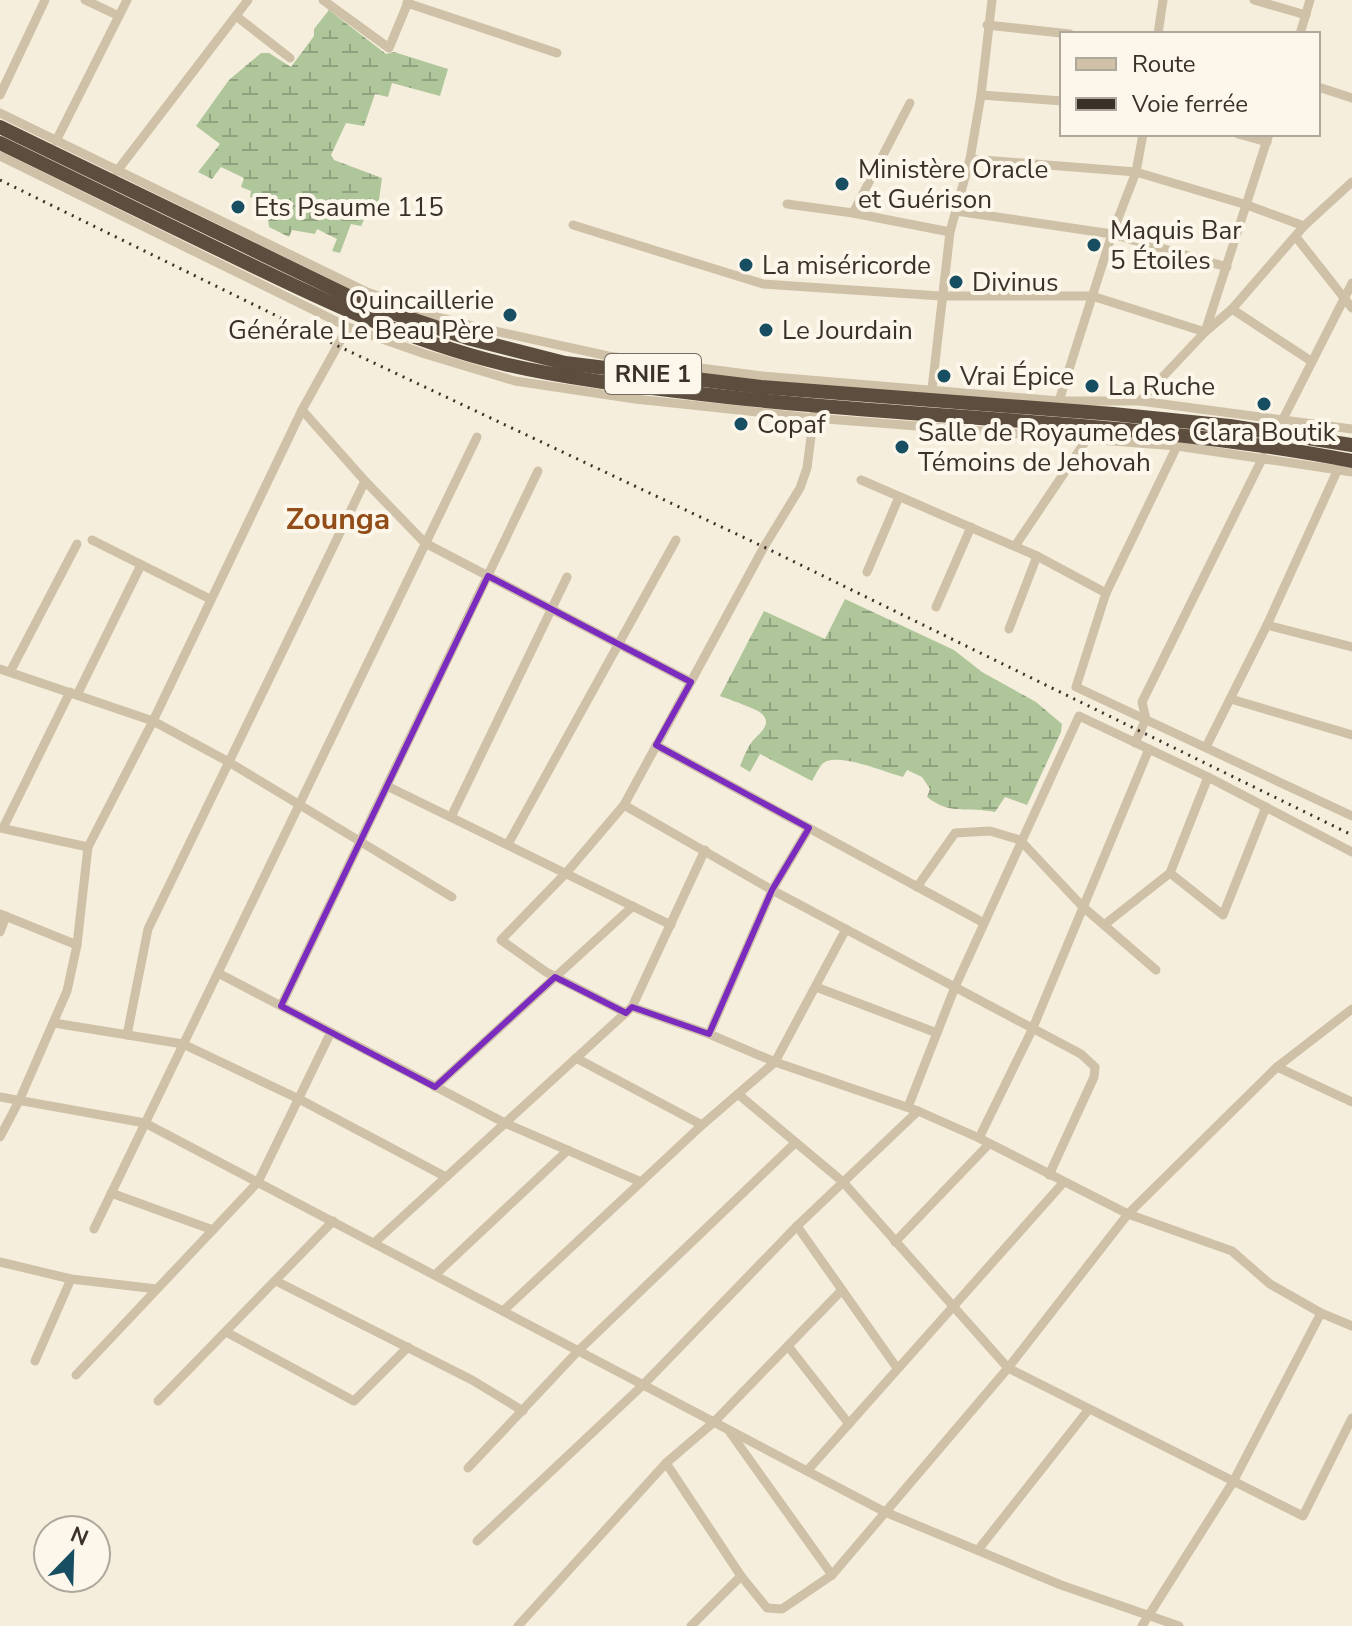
<svg xmlns="http://www.w3.org/2000/svg" width="1352" height="1626" viewBox="0 0 1352 1626" font-family="'Nunito Sans',sans-serif">
<style>
.wetland{fill:url(#wetland-marsh)}
.lines{fill:none;stroke-linecap:round;stroke-linejoin:round}
.minor{stroke:#cfc1a7;stroke-width:9}
.highway{stroke:#5c4d3e;stroke-width:14}
.rail{stroke:#3a3128;stroke-width:3;stroke-dasharray:2 6;stroke-linecap:butt}
.marked{fill:none;stroke:#7b2cbf;stroke-width:6;stroke-linejoin:round}
.poi-dot{fill:#184e61;stroke:#fcf7ea;stroke-width:3}
.labels{text-anchor:middle;dominant-baseline:central;stroke-width:8;stroke-linejoin:round;paint-order:stroke}
.shield{fill:#fcf7ea;stroke:#746c62;stroke-width:2}
.shield-label{font-size:24px;font-weight:bold;fill:#3a3128}
.poi-label{font-size:26px;fill:#3a3128;stroke:#fcf7ea;text-anchor:start}
.quarter-label{font-size:30px;font-weight:bold;fill:#924d18;stroke:#fcf7ea}
</style>
<defs>
<pattern id="wetland-marsh" width="20" height="14" patternUnits="userSpaceOnUse" patternTransform="scale(2)"><rect width="20" height="14" fill="#afc69a"/><path d="M1 5h8M5 5V1M11 12h8M15 12V8" fill="none" stroke="#8fa17e"/></pattern>
</defs>
<rect width="100%" height="100%" fill="#f5eedc"/>
<g class="wetland">
<path d="M329,10L386,54L394,52L448,69L440,96L392,83L388,97L375,94L364,126L346,123L331,155L334,160L382,178L377,214H367L361,226L351,224L340,253L332,251L337,239L317,229L315,234L292,230L289,237L269,227L268,219L273,208L250,197L251,191L241,187L244,178L221,167L212,179L198,172L220,144L196,126L229,80L261,53H269L291,67L314,36V29Z"/>
<path d="M845,599L954,650L982,672L1036,702L1062,724L1061,732L1027,805L1005,797L995,812C967,806 951,816 927,797L930,789L922,777L907,770L903,777C885,772 845,755 827,761C820,763 816,775 812,781L760,754L750,772L740,766C743,759 746,750 751,743C756,735 775,725 761,713C757,709 728,699 720,696L764,611L825,639Z"/>
</g>
<g class="lines">
<g class="minor">
<path d="M85,0L119,16"/>
<path d="M323,0L389,48L409,0"/>
<path d="M1254,0L1306,15"/>
<path d="M407,3L557,53"/>
<path d="M236,16L290,58"/>
<path d="M987,25L1070,34"/>
<path d="M1158,34L1163,0"/>
<path d="M1300,34L1310,0"/>
<path d="M1318,87L1352,98"/>
<path d="M0,95L45,0"/>
<path d="M981,95L1062,101"/>
<path d="M0,113L367,292L434,316L477,327L608,356L762,376L1059,401H1140L1352,429"/>
<path d="M1238,134L1267,142"/>
<path d="M56,141L127,0"/>
<path d="M0,156L348,327L425,354L515,381L635,399L813,418L1177,446L1352,472"/>
<path d="M970,159L1136,172L1247,205L1304,226"/>
<path d="M117,171L248,0"/>
<path d="M787,204L853,213L950,232"/>
<path d="M956,211L1112,234L1227,267"/>
<path d="M853,213L910,103"/>
<path d="M573,225L763,284L941,296H1092L1205,332L1269,134"/>
<path d="M1296,237L1352,308"/>
<path d="M1232,309L1311,361"/>
<path d="M932,389L950,232L970,159L981,95L992,0"/>
<path d="M1059,401L1112,234L1136,172L1143,134"/>
<path d="M1140,401L1205,332L1232,309L1304,226L1352,182"/>
<path d="M302,410L365,481L425,543L691,682"/>
<path d="M1283,419L1352,283"/>
<path d="M1177,446L1106,593L1076,687L1352,816"/>
<path d="M861,480L1037,556L1106,593"/>
<path d="M92,540L210,599"/>
<path d="M1015,546L1087,439"/>
<path d="M867,572L899,497"/>
<path d="M936,607L971,527"/>
<path d="M1267,625L1352,647"/>
<path d="M1009,629L1037,556"/>
<path d="M0,669L153,721L227,761L452,897"/>
<path d="M10,672L77,544"/>
<path d="M77,695L141,565"/>
<path d="M1231,699L1352,735"/>
<path d="M1135,743L1146,719L1142,702L1263,457"/>
<path d="M656,745L984,923"/>
<path d="M1206,747L1267,625L1338,469"/>
<path d="M387,786L671,925"/>
<path d="M624,805L772,890L1081,1054L1095,1067L1094,1077L1049,1175"/>
<path d="M451,817L567,577"/>
<path d="M0,828L88,847"/>
<path d="M3,828L70,692"/>
<path d="M508,844L676,540"/>
<path d="M1170,873L1223,915L1266,807"/>
<path d="M917,887L955,833L990,831L1020,840L1082,906L1156,970"/>
<path d="M0,914L77,945"/>
<path d="M1104,925L1170,873L1208,777"/>
<path d="M0,932L6,916"/>
<path d="M218,973L505,1123L641,1182"/>
<path d="M816,987L937,1033"/>
<path d="M281,1006L538,471"/>
<path d="M632,1007L709,1034L775,1062L918,1111L979,1138L1128,1214L1232,1251L1270,1284L1321,1313L1352,1326"/>
<path d="M626,1013L546,972L501,940L567,872L624,805L764,547L800,488L807,468L814,413"/>
<path d="M54,1023L183,1044L299,1099L446,1177"/>
<path d="M709,1034L772,890L809,828"/>
<path d="M127,1035L148,929L365,481"/>
<path d="M576,1058L702,1125"/>
<path d="M1277,1067L1352,1102"/>
<path d="M435,1087L633,906"/>
<path d="M738,1094L843,1182L1008,1368L1303,1516L1352,1418"/>
<path d="M0,1097L145,1123L885,1512L1061,1585L1179,1626"/>
<path d="M908,1107L955,987L1079,716L1208,777L1352,852"/>
<path d="M0,1137L19,1101L67,991L77,945L88,847L153,721L302,410L348,327"/>
<path d="M979,1138L1032,1030L1149,749"/>
<path d="M111,1193L213,1230"/>
<path d="M797,1226L897,1368"/>
<path d="M94,1229L477,437"/>
<path d="M895,1242L988,1145"/>
<path d="M374,1243L632,1007L705,850"/>
<path d="M0,1262L71,1279L157,1289"/>
<path d="M435,1275L568,1150"/>
<path d="M276,1281L472,1380L523,1411"/>
<path d="M503,1311L702,1125L775,1062L846,929"/>
<path d="M226,1332L354,1401L408,1347"/>
<path d="M788,1346L849,1424"/>
<path d="M35,1361L71,1279"/>
<path d="M76,1375L258,1182L331,1032"/>
<path d="M158,1401L333,1221"/>
<path d="M729,1431L832,1575"/>
<path d="M666,1463L741,1576L767,1608L782,1609L832,1575L1008,1368L1128,1214L1277,1067L1352,1009"/>
<path d="M468,1468L578,1351L795,1143"/>
<path d="M807,1471L1063,1183"/>
<path d="M477,1541L643,1385L797,1226L918,1111"/>
<path d="M978,1550L1089,1409"/>
<path d="M518,1626L666,1463L714,1422L842,1290"/>
<path d="M691,1626L741,1576"/>
<path d="M1142,1626L1233,1482L1321,1313"/>
</g>
<g class="highway">
<path d="M0,127L363,303L471,339L565,363L761,387L1113,414L1230,426L1352,445"/>
<path d="M0,143C74,179 148,215 222,251C314,296 404,340 504,364C563,378 624,385 685,392C907,420 1132,418 1352,461"/>
</g>
<path class="rail" d="M0,180L338,346L764,547L1352,835"/>
</g>
<path class="marked" d="M488,576L691,682L656,745L809,828L772,890L709,1034L632,1007L626,1013L555,977L435,1087L281,1006Z"/>
<g class="poi-dot">
<circle cx="842" cy="184" r="8"/>
<circle cx="238" cy="207" r="8"/>
<circle cx="1094" cy="245" r="8"/>
<circle cx="746" cy="265" r="8"/>
<circle cx="956" cy="282" r="8"/>
<circle cx="510" cy="315" r="8"/>
<circle cx="766" cy="330" r="8"/>
<circle cx="944" cy="376" r="8"/>
<circle cx="1092" cy="386" r="8"/>
<circle cx="1264" cy="404" r="8"/>
<circle cx="741" cy="424" r="8"/>
<circle cx="902" cy="447" r="8"/>
</g>
<g class="labels">
<rect class="shield" x="605" y="354" width="96" height="40" rx="6"/>
<g class="shield-label">
<text x="653" y="374">RNIE 1</text>
</g>
<g class="poi-label">
<text x="858" y="169">Ministère Oracle<tspan x="858" dy="30">et Guérison</tspan></text>
<text x="254" y="207">Ets Psaume 115</text>
<text x="1110" y="230">Maquis Bar<tspan x="1110" dy="30">5 Étoiles</tspan></text>
<text x="762" y="265">La miséricorde</text>
<text x="972" y="282">Divinus</text>
<text x="494" y="300" text-anchor="end">Quincaillerie<tspan x="494" dy="30">Générale Le Beau Père</tspan></text>
<text x="782" y="330">Le Jourdain</text>
<text x="960" y="376">Vrai Épice</text>
<text x="1108" y="386">La Ruche</text>
<text x="757" y="424">Copaf</text>
<text x="918" y="432">Salle de Royaume des<tspan x="918" dy="30">Témoins de Jehovah</tspan></text>
<text x="1264" y="432" text-anchor="middle">Clara Boutik</text>
</g>
<g class="quarter-label">
<text x="338" y="519">Zounga</text>
</g>
</g>
<rect x="1060" y="32" width="260" height="104" fill="#fcf7ea" stroke="#aea89c" stroke-width="2"/>
<rect x="1076" y="58" width="40" height="12" fill="#cfc1a7" stroke="#aea89c" stroke-width="2"/>
<text x="1132" y="72" font-size="24" fill="#3a3128">Route</text>
<rect x="1076" y="98" width="40" height="12" fill="#3a3128" stroke="#aea89c" stroke-width="2"/>
<text x="1132" y="112" font-size="24" fill="#3a3128">Voie ferrée</text>
<g transform="translate(72 1554) rotate(23)"><circle r="38" fill="#fcf7ea" stroke="#aea89c" stroke-width="2"/>
<path d="M0-6L14 30L0 20L-14 30Z" fill="#184e61"/>
<text y="-12" font-size="22" font-weight="bold" text-anchor="middle" fill="#3a3128">N</text>
</g>
</svg>
